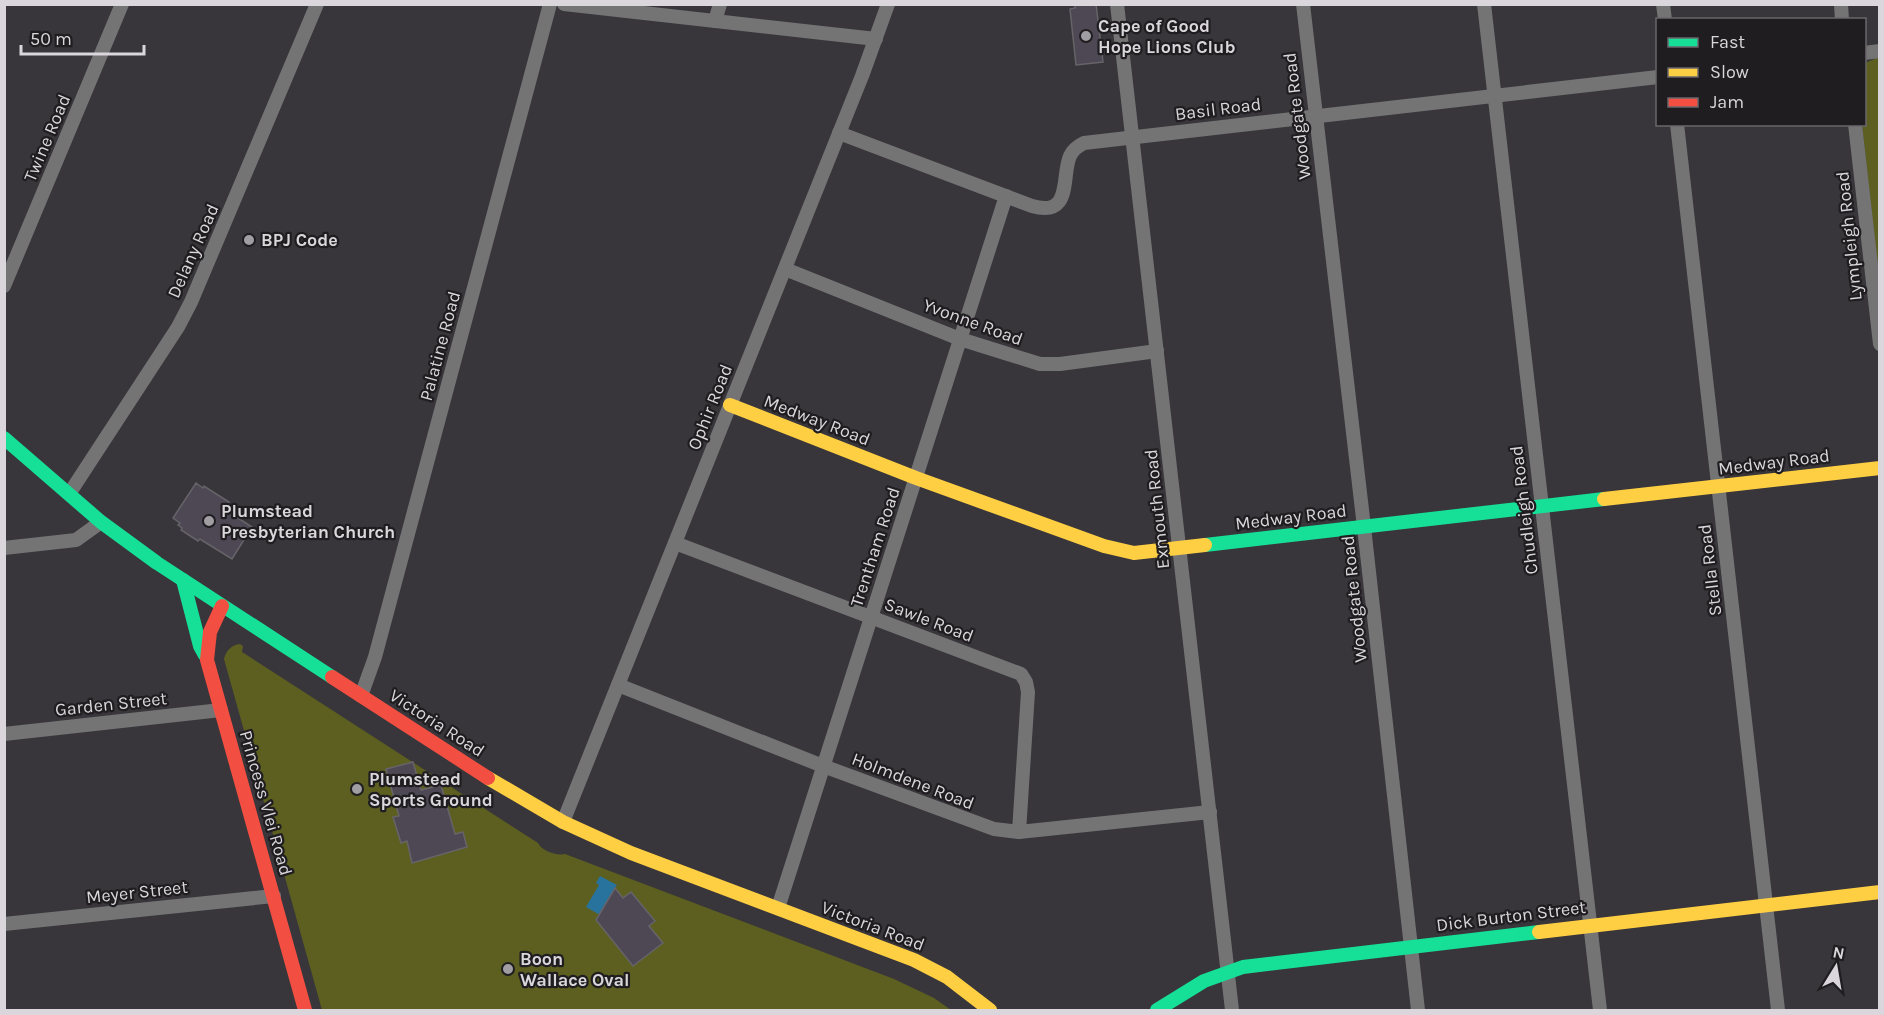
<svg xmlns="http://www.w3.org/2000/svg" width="1884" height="1015" viewBox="0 0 1884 1015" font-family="Karla,sans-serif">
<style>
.green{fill:#5c5f20}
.water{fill:#28739d}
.building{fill:#4e4855;stroke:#666468;stroke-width:1.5}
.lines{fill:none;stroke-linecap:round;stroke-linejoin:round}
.street{stroke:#757475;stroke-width:14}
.fast{stroke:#16e098;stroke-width:14}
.slow{stroke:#ffcf43;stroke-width:14}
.jam{stroke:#f24e42;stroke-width:14}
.poi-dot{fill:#a19ea3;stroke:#1f1d20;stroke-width:2}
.labels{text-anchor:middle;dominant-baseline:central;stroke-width:4.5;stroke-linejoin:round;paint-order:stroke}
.poi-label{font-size:18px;font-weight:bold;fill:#dad6db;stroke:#1f1d20;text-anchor:start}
.street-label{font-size:18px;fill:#dad6db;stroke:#1f1d20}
</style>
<rect width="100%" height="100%" fill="#38363a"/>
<g class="green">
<path d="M1879,57V277L1862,125L1864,124L1865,63Z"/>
<path d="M240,644L243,646L242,652L538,843C542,851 556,856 565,854L894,979L934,998L951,1010H322L224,659C226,651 231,645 240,644Z"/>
</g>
<path class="water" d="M600,876L617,885L600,915L586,907L599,885L596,883Z"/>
<g class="building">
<path d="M1075,4H1096L1103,62L1076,65L1070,9L1075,8Z"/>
<path d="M196,483L203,488L204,486L229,502L224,509L252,527L232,559L203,541L200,539L198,541L181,530L182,528L178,525L180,523L173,518Z"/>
<path d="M413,762L421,790L441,785L455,834L463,832L467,847L412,863L407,841L401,843L393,817L399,816L386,769Z"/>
<path d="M615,888L623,898L631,892L655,921L649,926L663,943L633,966L596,920Z"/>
</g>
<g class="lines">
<g class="street">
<path d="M564,4L876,39"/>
<path d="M1117,4L1232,1010"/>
<path d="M1303,4L1364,527L1418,1010"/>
<path d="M1484,4L1600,1010"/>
<path d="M1663,4L1665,20"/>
<path d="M1841,4L1842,20"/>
<path d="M715,21L720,4"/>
<path d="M1864,53L1880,51"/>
<path d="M1677,124L1778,1010"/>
<path d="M1855,124L1880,344"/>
<path d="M839,133L1032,206C1073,218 1061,176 1070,156C1073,149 1078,146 1084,143L1658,77"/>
<path d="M785,269L960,339L1040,364H1060L1157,351"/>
<path d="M4,286L122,4"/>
<path d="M69,494L178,327L191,302L317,4"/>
<path d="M675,543L1021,674L1026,682L1028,692L1019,832"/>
<path d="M4,548L76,540L101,522"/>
<path d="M618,685L823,766L994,829L1019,832L1210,812"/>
<path d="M361,696L375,657L550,4"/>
<path d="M4,734L221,710"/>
<path d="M563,822L862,76L888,4"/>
<path d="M778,908L1006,196"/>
<path d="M4,924L274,896"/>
</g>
<g class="fast">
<path d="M4,438L101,522L157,563L332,677"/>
<path d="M1205,545L1604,499"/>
<path d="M183,580L200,646L205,655"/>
<path d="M1157,1010L1204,981L1243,967L1539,932"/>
</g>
<g class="slow">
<path d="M730,405L916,478L1104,546L1134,553L1205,545"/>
<path d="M1604,499L1880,468"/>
<path d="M488,778L563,822L631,853L914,960L947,977L990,1010"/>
<path d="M1539,932L1880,892"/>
</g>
<g class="jam">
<path d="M222,606L210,632L207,660L305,1010"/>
<path d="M332,677L488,778"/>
</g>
</g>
<g class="poi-dot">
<circle cx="1086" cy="36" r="6"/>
<circle cx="249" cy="240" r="6"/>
<circle cx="209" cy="521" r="6"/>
<circle cx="357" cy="789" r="6"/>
<circle cx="508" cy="969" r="6"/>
</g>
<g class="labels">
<g class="poi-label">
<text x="1098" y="26">Cape of Good<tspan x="1098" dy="21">Hope Lions Club</tspan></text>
<text x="261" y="240">BPJ Code</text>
<text x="221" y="511">Plumstead<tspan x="221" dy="21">Presbyterian Church</tspan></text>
<text x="369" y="779">Plumstead<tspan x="369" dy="21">Sports Ground</tspan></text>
<text x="520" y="959">Boon<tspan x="520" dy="21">Wallace Oval</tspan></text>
</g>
<g class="street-label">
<text transform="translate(1218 109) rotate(-7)">Basil Road</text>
<text transform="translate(1297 116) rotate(-97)">Woodgate Road</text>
<text transform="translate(47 138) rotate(-67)">Twine Road</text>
<text transform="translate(1849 236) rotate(-96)">Lympleigh Road</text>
<text transform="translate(193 251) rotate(-66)">Delany Road</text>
<text transform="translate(973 322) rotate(20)">Yvonne Road</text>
<text transform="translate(440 346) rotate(-75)">Palatine Road</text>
<text transform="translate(710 407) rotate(-68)">Ophir Road</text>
<text transform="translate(817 420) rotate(21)">Medway Road</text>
<text transform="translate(1774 462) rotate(-7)">Medway Road</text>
<text transform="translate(1157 509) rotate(-96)">Exmouth Road</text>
<text transform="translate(1524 510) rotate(-97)">Chudleigh Road</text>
<text transform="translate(1291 517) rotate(-7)">Medway Road</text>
<text transform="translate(875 547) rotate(-72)">Trentham Road</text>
<text transform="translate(1710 570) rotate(-97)">Stella Road</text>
<text transform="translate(1354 599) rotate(-96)">Woodgate Road</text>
<text transform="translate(929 620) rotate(21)">Sawle Road</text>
<text transform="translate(111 704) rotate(-6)">Garden Street</text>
<text transform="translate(437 723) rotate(33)">Victoria Road</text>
<text transform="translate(913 781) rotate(21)">Holmdene Road</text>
<text transform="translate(266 803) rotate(74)">Princess Vlei Road</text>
<text transform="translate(137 892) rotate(-6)">Meyer Street</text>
<text transform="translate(1511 916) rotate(-7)">Dick Burton Street</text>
<text transform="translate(873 926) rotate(21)">Victoria Road</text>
</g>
</g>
<rect width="1884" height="1015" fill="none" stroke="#dad6db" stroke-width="12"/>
<rect x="1656" y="18" width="210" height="108" fill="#1f1d20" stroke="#6a676b" stroke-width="1.5"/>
<rect x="1668" y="38" width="30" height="9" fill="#16e098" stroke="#6a676b" stroke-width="1.5"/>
<text x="1710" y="48" font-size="18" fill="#dad6db">Fast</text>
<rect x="1668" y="68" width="30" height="9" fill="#ffcf43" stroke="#6a676b" stroke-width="1.5"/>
<text x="1710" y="78" font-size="18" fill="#dad6db">Slow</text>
<rect x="1668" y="98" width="30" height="9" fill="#f24e42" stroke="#6a676b" stroke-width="1.5"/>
<text x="1710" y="108" font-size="18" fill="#dad6db">Jam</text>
<g transform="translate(1836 967) rotate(11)" stroke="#1f1d20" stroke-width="4.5" paint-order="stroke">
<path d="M0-4.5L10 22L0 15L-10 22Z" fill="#dad6db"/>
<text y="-9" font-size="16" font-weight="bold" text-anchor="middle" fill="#dad6db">N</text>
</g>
<path d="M21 45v9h123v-9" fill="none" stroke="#dad6db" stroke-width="3"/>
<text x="30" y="45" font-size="18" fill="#dad6db" stroke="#1f1d20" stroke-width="4.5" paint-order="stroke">50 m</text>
</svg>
